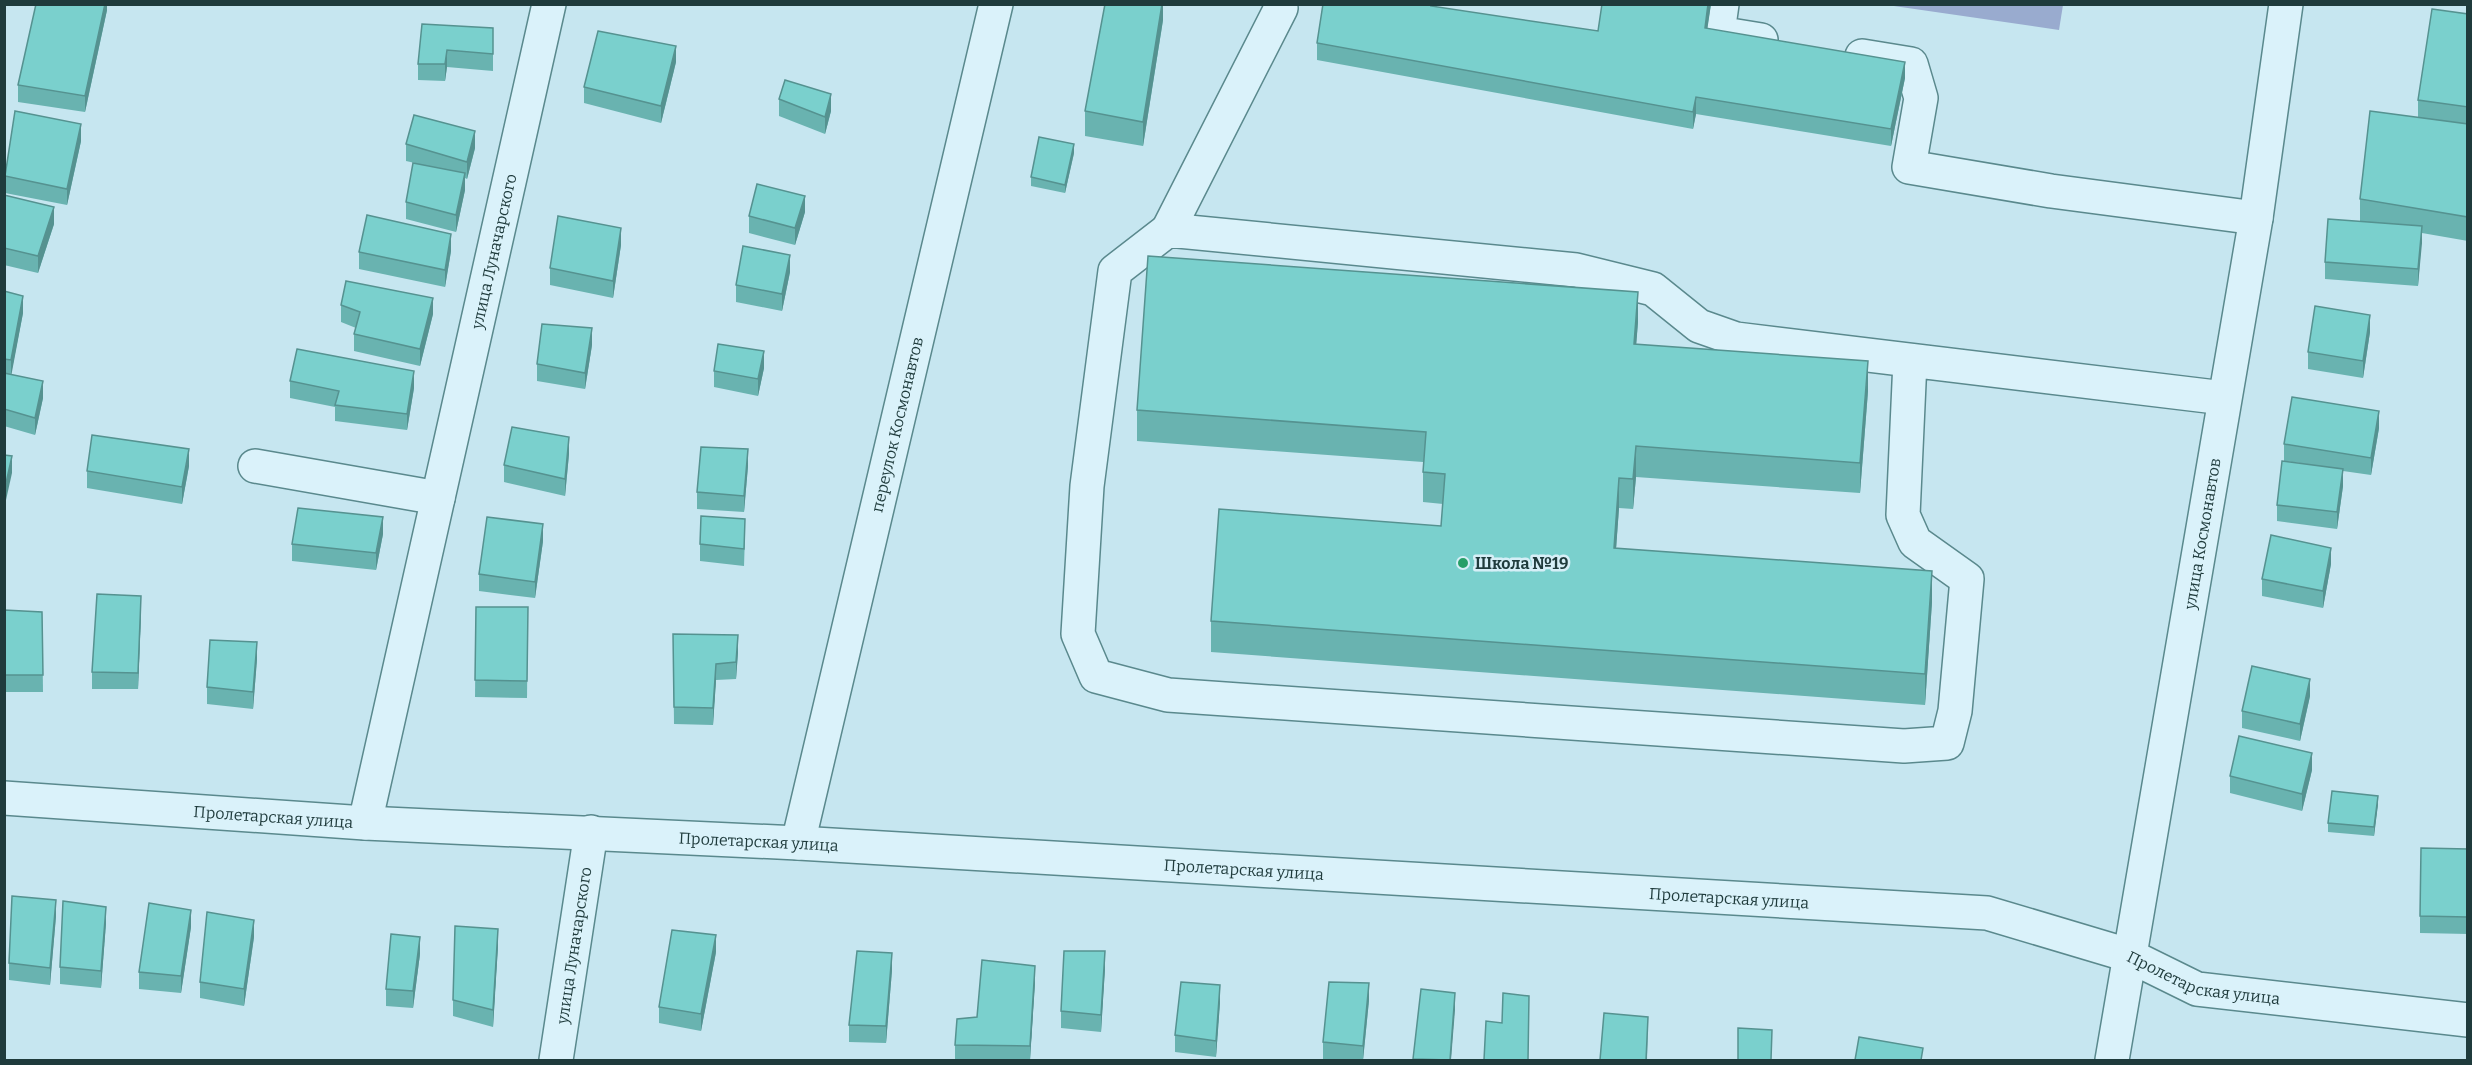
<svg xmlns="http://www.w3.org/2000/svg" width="2472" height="1065" viewBox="0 0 2472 1065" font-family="Bitter,serif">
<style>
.green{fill:#99abcf}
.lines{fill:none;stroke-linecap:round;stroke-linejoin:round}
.minor-casing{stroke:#5a898d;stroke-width:36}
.minor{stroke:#daf2fa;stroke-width:33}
.wall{fill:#69b3b0}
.shaded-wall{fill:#559290}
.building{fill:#7ad0cd;stroke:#559290;stroke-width:1.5}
.poi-dot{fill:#279f68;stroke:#d6eff7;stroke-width:2}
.labels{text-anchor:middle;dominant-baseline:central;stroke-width:5;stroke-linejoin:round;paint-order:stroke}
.street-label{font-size:16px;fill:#1f3b3c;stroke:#d6eff7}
.poi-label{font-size:16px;font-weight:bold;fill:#1f3b3c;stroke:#d6eff7;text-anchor:start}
</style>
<rect width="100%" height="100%" fill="#c6e6f0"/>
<path class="green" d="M1887,5H2063L2059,30Z"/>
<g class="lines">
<defs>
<g id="minor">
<path d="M1722,4L1718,33L1761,40"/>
<path d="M1862,56L1911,64L1921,98L1909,167L2051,191L2256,218"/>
<path d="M1168,230L1281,8"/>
<path d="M1910,361L1903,515L1915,542L1967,579L1955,711L1947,743L1904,746L1168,695L1096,676L1078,634L1087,486L1115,271L1168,230L1576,270L1653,289L1699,326L1736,339L2224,398"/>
<path d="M255,466L438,498"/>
<path id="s1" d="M4,798L365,823L798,843L1987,913L2128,955L2197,989L2468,1020"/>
<path id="s2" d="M365,823L549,4"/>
<path id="s3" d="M798,843L996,4"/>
<path id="s4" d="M556,1060L591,832"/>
<path id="s5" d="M2112,1060L2256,218L2286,4"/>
</g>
</defs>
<use href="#minor" class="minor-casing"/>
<use href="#minor" class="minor"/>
</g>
<g class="wall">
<path d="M107,4V10L85,112L18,102V85Z"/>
<path d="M1163,4V20L1143,146L1085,136V111Z"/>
<path d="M1323,4H1435L1434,7L1598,31L1602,4H1711L1707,29L1905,78L1891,146L1696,114L1693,129L1317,60V43Z"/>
<path d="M2468,14V241L2422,233L2418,286L2325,279V262L2360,222V199L2418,117V100Z"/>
<path d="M493,28V71L447,67L445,81L418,80V64Z"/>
<path d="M676,62L661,123L584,103V87Z"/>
<path d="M779,99L831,111L825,134L779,116Z"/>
<path d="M81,141L67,205L5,193V176Z"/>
<path d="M406,144L475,148L467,179L465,178V190L456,232L406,219V202L415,163L406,161Z"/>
<path d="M1074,153L1065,193L1031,186V177Z"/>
<path d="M4,195L54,224L38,273L4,265Z"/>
<path d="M805,212L795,245L749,233V216Z"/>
<path d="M621,245L613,298L550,285V268Z"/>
<path d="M451,251L445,287L359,269V252Z"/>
<path d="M790,272L782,311L736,302V285Z"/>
<path d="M4,291L23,313L11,374L43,398L35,435L4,426Z"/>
<path d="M341,305L433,314L420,366L354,351V334L356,328L341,322Z"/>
<path d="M1638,322L1636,344L1868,391L1860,493L1636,477L1633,509L1619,508L1616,548L1932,602L1925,705L1211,652V621L1441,526L1443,504L1423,502V462L1137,441V410Z"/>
<path d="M2370,332L2363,378L2308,369V352Z"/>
<path d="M592,345L585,389L537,381V364Z"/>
<path d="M764,368L758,396L714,387V371Z"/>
<path d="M290,381L414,388L407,430L335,421V407L290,398Z"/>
<path d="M2379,428L2371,475L2343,471V486L2337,529L2277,521V505L2300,463L2284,461V444Z"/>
<path d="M569,454L565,496L504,482V465Z"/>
<path d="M189,466L182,504L87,488V471Z"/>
<path d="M748,466L744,512L697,509V492Z"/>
<path d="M383,534L376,570L292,561V544Z"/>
<path d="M745,536L744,566L700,561V544Z"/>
<path d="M543,541L535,598L479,591V574Z"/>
<path d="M2331,564L2323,608L2262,596V579Z"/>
<path d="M476,607H528L527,698L475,697Z"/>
<path d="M4,610L42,612L43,692H4Z"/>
<path d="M141,613L138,689H92V672Z"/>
<path d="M673,634L738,652L736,679L716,680L713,725L674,724Z"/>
<path d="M257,659L253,709L207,704V687Z"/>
<path d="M2310,696L2300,741L2242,728V711Z"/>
<path d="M2312,770L2302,811L2230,793V776Z"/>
<path d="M2378,804L2374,836L2328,832V823Z"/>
<path d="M2468,849V934L2420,933V916Z"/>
<path d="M56,916L50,985L9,980V963Z"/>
<path d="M106,923L101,988L60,984V967Z"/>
<path d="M191,927L181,993L139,989V972Z"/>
<path d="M254,937L244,1006L200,998V982Z"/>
<path d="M498,946L493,1027L453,1016V1000Z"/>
<path d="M716,952L701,1031L659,1023V1007Z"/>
<path d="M420,954L413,1008L386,1006V989Z"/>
<path d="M1105,968L1101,1032L1061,1028V1011Z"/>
<path d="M892,970L886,1043L849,1042V1025Z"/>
<path d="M1035,982L1030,1060H955V1045Z"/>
<path d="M1369,1000L1363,1060L1323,1059V1042Z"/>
<path d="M1220,1002L1216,1057L1175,1052V1035Z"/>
</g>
<g class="shaded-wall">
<path d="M105,4H107V10L85,112V96Z"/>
<path d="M1162,4H1163V20L1143,146V122Z"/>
<path d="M1708,4H1711L1705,45V28Z"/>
<path d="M676,46V62L661,123V106Z"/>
<path d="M447,50V67L445,81V64Z"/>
<path d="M1905,62V78L1891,146V129Z"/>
<path d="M831,94V111L825,134V117Z"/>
<path d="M1696,97V114L1693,129V112Z"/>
<path d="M81,124V141L67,205V189Z"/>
<path d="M475,131V148L467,179V162Z"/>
<path d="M1074,144V153L1065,193V185Z"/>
<path d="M465,173V190L456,232V215Z"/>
<path d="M805,196V212L795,245V228Z"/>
<path d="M54,207V224L38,273V256Z"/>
<path d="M2422,226V243L2418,286V269Z"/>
<path d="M621,228V245L613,298V281Z"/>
<path d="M451,234V251L445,287V270Z"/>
<path d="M790,255V272L782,311V294Z"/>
<path d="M1638,292V322L1634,374V344Z"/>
<path d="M23,296V313L11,377V360Z"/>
<path d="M433,298V314L420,366V349Z"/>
<path d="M2370,315V332L2363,378V361Z"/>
<path d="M592,328V345L585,389V373Z"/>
<path d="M764,351V368L758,396V379Z"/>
<path d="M1868,361V391L1860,493V463Z"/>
<path d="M414,371V388L407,430V414Z"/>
<path d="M43,381V398L35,435V418Z"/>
<path d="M2379,411V428L2371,475V458Z"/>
<path d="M569,437V454L565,496V479Z"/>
<path d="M1636,446V477L1633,509V479Z"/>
<path d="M189,449V466L182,504V487Z"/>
<path d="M748,449V466L744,512V496Z"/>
<path d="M12,456V473L4,509V492Z"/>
<path d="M2343,469V486L2337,529V512Z"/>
<path d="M1619,478V508L1614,578V548Z"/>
<path d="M383,517V534L376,570V553Z"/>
<path d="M543,524V541L535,598V582Z"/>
<path d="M2331,548V564L2323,608V591Z"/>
<path d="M1932,571V602L1925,705V674Z"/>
<path d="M141,596V613L138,689V673Z"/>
<path d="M738,635V652L736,679V662Z"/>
<path d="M257,642V659L253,709V692Z"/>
<path d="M716,664V680L713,725V708Z"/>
<path d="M2310,679V696L2300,741V724Z"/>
<path d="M2312,753V770L2302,811V794Z"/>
<path d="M2378,796V804L2374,836V827Z"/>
<path d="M56,900V916L50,985V968Z"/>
<path d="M106,907V923L101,988V971Z"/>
<path d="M191,910V927L181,993V976Z"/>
<path d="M254,920V937L244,1006V989Z"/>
<path d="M498,929V946L493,1027V1010Z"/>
<path d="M716,935V952L701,1031V1014Z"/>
<path d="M420,937V954L413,1008V991Z"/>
<path d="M1105,951V968L1101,1032V1015Z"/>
<path d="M892,953V970L886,1043V1026Z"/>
<path d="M1035,966V982L1030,1060V1046Z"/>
<path d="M1369,983V1000L1363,1060V1046Z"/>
<path d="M1220,985V1002L1216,1057V1041Z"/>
<path d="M1455,993V1010L1451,1060H1450Z"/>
<path d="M1648,1017L1647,1060H1646Z"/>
</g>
<g class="building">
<path d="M36,4H105L85,96L18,85Z"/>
<path d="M1105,4H1162L1143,122L1085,111Z"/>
<path d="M1323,4H1432L1431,6L1598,31L1602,4H1708L1705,28L1905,62L1891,129L1696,97L1693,112L1317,43Z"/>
<path d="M2432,9L2468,14V107L2418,100Z"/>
<path d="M422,24L493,28V54L447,50L445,64H418Z"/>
<path d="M598,31L676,46L661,106L584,87Z"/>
<path d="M785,80L831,94L825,117L779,99Z"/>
<path d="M15,111L81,124L67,189L5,176Z"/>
<path d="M2370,111L2468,124V217L2360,199Z"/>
<path d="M414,115L475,131L467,162L406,144Z"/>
<path d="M1039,137L1074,144L1065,185L1031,177Z"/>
<path d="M413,163L465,173L456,215L406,202Z"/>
<path d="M757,184L805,196L795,228L749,216Z"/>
<path d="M4,195L54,207L38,256L4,248Z"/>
<path d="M367,215L451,234L445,270L359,252Z"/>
<path d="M558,216L621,228L613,281L550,268Z"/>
<path d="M2328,219L2422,226L2418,269L2325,262Z"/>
<path d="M743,246L790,255L782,294L736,285Z"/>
<path d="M1148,256L1638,292L1634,344L1868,361L1860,463L1636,446L1633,479L1619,478L1614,548L1932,571L1925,674L1211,621L1219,509L1441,526L1445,474L1423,472L1426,432L1137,410Z"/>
<path d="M346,281L433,298L420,349L354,334L360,312L341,305Z"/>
<path d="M4,291L23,296L11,360L4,359Z"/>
<path d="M2315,306L2370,315L2363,361L2308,352Z"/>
<path d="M542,324L592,328L585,373L537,364Z"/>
<path d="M718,344L764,351L758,379L714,371Z"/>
<path d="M297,349L414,371L407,414L335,405L339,391L290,381Z"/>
<path d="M4,373L43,381L35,418L4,409Z"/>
<path d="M2292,397L2379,411L2371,458L2284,444Z"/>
<path d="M512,427L569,437L565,479L504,465Z"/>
<path d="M92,435L189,449L182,487L87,471Z"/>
<path d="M701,447L748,449L744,496L697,492Z"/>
<path d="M4,455L12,456L4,492Z"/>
<path d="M2282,461L2343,469L2337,512L2277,505Z"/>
<path d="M298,508L383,517L376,553L292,544Z"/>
<path d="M701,516L745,519L744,549L700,544Z"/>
<path d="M487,517L543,524L535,582L479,574Z"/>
<path d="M2271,535L2331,548L2323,591L2262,579Z"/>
<path d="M97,594L141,596L138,673L92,672Z"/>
<path d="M476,607H528L527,681L475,680Z"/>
<path d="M4,610L42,612L43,675H4Z"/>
<path d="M673,634L738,635L736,662L716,664L713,708L674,707Z"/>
<path d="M210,640L257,642L253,692L207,687Z"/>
<path d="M2252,666L2310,679L2300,724L2242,711Z"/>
<path d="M2239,736L2312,753L2302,794L2230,776Z"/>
<path d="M2332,791L2378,796L2374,827L2328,823Z"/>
<path d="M2421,848L2468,849V917L2420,916Z"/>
<path d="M12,896L56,900L50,968L9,963Z"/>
<path d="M63,901L106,907L101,971L60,967Z"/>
<path d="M149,903L191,910L181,976L139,972Z"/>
<path d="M207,912L254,920L244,989L200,982Z"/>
<path d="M455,926L498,929L493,1010L453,1000Z"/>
<path d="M672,930L716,935L701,1014L659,1007Z"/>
<path d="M391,934L420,937L413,991L386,989Z"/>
<path d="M857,951L892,953L886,1026L849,1025Z"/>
<path d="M1064,951H1105L1101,1015L1061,1011Z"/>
<path d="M982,960L1035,966L1030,1046L955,1045L957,1019L977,1017Z"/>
<path d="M1181,982L1220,985L1216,1041L1175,1035Z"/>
<path d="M1329,982L1369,983L1363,1046L1323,1042Z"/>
<path d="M1421,989L1455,993L1450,1060L1413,1059Z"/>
<path d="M1503,993L1529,996L1528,1060H1484L1486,1021L1502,1023Z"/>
<path d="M1604,1013L1648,1017L1646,1060H1600Z"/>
<path d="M1738,1028L1772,1030L1771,1060H1738Z"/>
<path d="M1859,1037L1923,1048L1921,1060H1855Z"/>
</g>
<circle class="poi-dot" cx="1463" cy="563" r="6"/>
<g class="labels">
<g class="street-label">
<text stroke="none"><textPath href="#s2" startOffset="586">улица Луначарского</textPath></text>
<text stroke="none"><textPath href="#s3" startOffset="430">переулок Космонавтов</textPath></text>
<text stroke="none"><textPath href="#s5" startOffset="534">улица Космонавтов</textPath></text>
<text stroke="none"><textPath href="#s1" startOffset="270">Пролетарская улица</textPath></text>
<text stroke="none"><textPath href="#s1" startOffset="756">Пролетарская улица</textPath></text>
<text stroke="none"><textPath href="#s1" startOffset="1242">Пролетарская улица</textPath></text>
<text stroke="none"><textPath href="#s1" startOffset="1728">Пролетарская улица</textPath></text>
<text stroke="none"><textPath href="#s4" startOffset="116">улица Луначарского</textPath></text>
<text stroke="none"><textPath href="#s1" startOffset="2214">Пролетарская улица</textPath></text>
</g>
<g class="poi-label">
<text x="1475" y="563">Школа №19</text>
</g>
</g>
<rect width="2472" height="1065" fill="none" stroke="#1f3b3c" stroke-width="12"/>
</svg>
